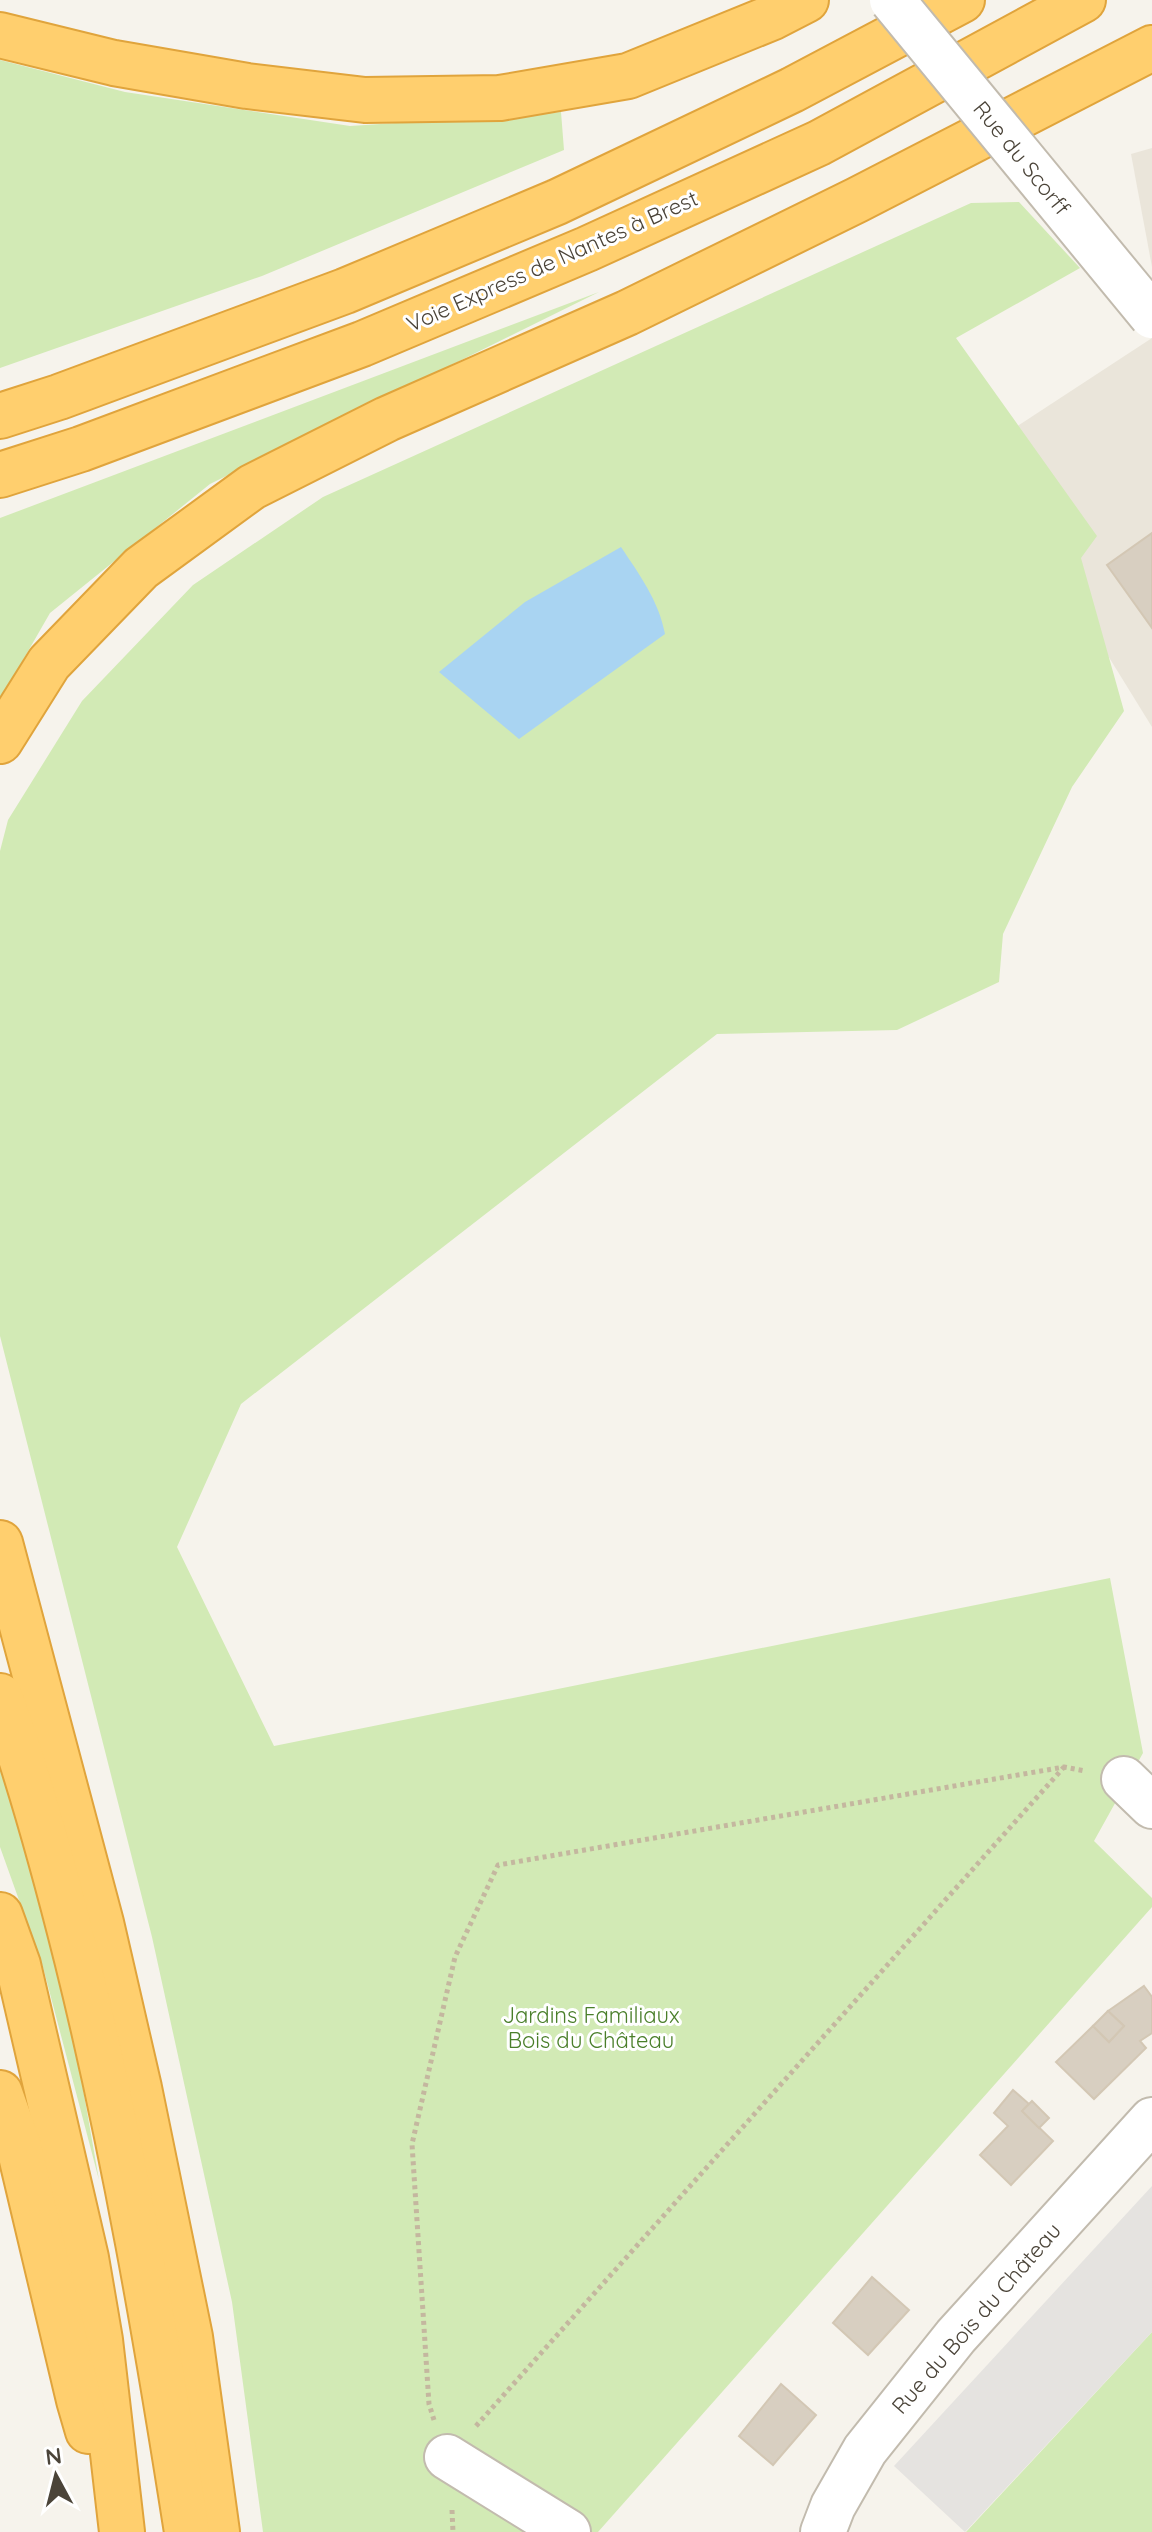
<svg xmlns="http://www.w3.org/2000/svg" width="1152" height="2532" viewBox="0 0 1152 2532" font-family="Quicksand,sans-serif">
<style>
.residential{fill:#eae5da}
.green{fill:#d2eab5}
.parking{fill:#e5e3e0}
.water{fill:#a9d4f2}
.building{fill:#d8cfc1;stroke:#d3c7b4;stroke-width:2}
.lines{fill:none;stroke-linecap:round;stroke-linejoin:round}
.minor-casing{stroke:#c2bbae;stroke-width:48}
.highway-casing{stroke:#e0a43c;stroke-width:48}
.path{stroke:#c4b79f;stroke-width:5;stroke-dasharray:4 4;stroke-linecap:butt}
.minor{stroke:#fff;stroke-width:44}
.highway{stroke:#ffcf6e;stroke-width:44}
.minor-bridge-casing{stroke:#c2bbae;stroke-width:48;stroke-linecap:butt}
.minor-bridge{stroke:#fff;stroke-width:44}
.labels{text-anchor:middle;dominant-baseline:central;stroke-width:6;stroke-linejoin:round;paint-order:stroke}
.street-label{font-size:22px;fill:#4b4439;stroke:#fff}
.park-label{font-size:22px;fill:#4a7f2a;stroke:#fff}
</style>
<rect width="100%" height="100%" fill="#f6f3ec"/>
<g class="residential">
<path d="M1152,148V267L1131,154Z"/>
<path d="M1152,338V727L981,450Z"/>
</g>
<g class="green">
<path d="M0,60L125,92L350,126L561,112L564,150L262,276L0,368Z"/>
<path d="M1019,202L1080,268L956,338L1097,536L1081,558L1124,711L1072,787L1003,934L999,982L897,1030L717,1034L241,1404L177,1547L274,1746L1110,1578L1143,1753L1094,1841L1152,1898V1907L598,2532H263L232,2302L152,1937L0,1336V851L8,820L82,701L193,585L323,497L971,203Z"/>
<path d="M599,292L210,484L50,613L0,700V518Z"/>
<path d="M0,1756L63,1975L99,2180L43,1967L0,1847Z"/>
<path d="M1152,2332V2532H966Z"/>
</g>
<path class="parking" d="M1152,2186V2332L965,2532L894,2466Z"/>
<path class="water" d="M621,547C639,574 659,601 665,634L519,739L439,672L525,602Z"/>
<g class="building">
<path d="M1152,533V628L1107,565Z"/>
<path d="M1144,1986L1152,1997V2033L1140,2041L1146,2048L1094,2099L1056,2062L1093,2026L1109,2042L1124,2026L1108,2011Z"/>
<path d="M1108,2011L1124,2026L1109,2042L1093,2026Z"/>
<path d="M1013,2090L1029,2104L1022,2111L1053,2141L1011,2185L980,2155L1008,2126L994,2113Z"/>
<path d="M1032,2101L1049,2118L1039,2128L1022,2111Z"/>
<path d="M872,2277L909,2310L868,2355L833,2323Z"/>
<path d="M781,2384L816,2415L773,2465L739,2436Z"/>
</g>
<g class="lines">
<defs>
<g id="minor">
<path d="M1124,1779L1152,1806"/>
<path d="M447,2457L568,2532"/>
<path d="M823,2532L833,2506L865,2450L956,2336L1152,2120"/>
</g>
<g id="highway">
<path d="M0,35L114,63L247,86L365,100L500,98L628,76L773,17L806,0"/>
<path d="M0,416L59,397L345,291L557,202L792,90L962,0"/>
<path d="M0,475L81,449L362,344L587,249L819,143L1083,0"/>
<path d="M0,741L49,663L141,568L252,487L387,419L627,313L857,200L1152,48"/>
<path d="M0,1543L101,1923L139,2088L190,2337L217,2532"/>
<path d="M0,1696C31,1782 55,1871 77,1959C124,2148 157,2340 187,2532"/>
<path d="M0,1915L18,1965L86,2258L100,2340L122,2532"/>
<path d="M0,2093L19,2147L79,2400L88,2431"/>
</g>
</defs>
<use href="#minor" class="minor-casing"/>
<use href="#highway" class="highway-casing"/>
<g class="path">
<path d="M434,2420L429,2404L412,2144L455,1957L498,1865L1064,1767L1085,1771"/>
<path d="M476,2426L1064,1767"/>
<path d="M452,2510L453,2532"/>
</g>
<use href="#minor" class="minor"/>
<use href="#highway" class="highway"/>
<defs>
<path id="minor-bridge" d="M892,0L1152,316"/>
</defs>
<use href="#minor-bridge" class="minor-bridge-casing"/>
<use href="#minor-bridge" class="minor-bridge"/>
</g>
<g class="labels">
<g class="street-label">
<text transform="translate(1022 158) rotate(51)">Rue du Scorff</text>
<text transform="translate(552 261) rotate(-24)">Voie Express de Nantes à Brest</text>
<text transform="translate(976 2318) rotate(-49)">Rue du Bois du Château</text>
</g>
<g class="park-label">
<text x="591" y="2015">Jardins Familiaux<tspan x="591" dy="25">Bois du Château</tspan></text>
</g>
</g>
<g transform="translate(56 2476) rotate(353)" stroke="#ffffff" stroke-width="6" paint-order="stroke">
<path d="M0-6L14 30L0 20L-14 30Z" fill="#4b4439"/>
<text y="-12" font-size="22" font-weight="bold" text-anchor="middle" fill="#4b4439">N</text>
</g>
</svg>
